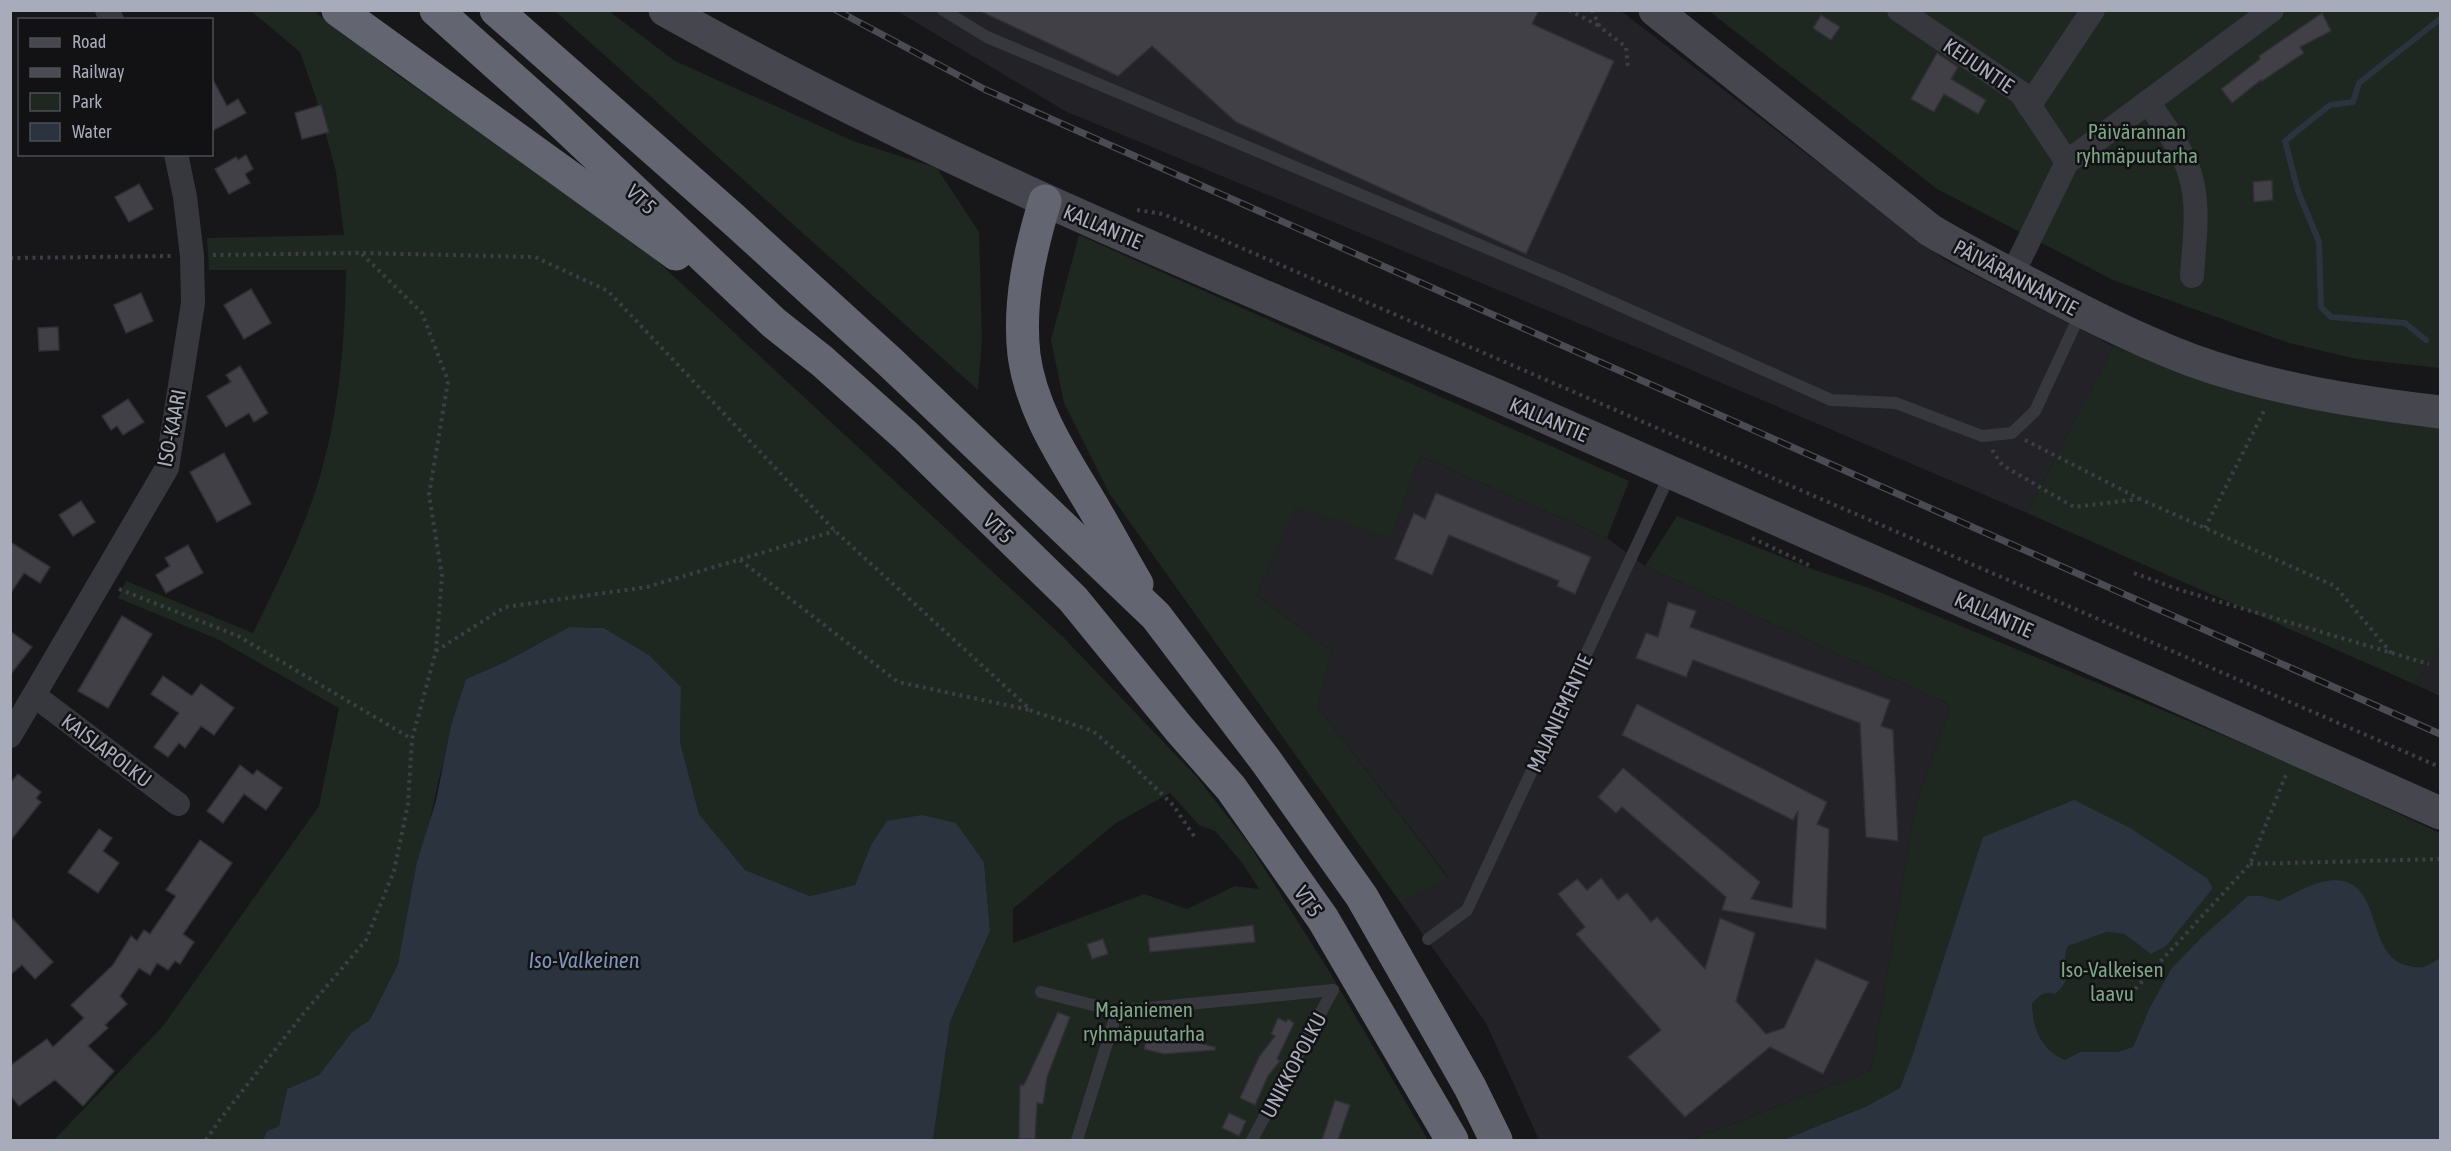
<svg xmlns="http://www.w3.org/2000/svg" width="2451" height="1151" viewBox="0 0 2451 1151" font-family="'Asap Condensed',sans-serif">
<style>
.built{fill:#232226}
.green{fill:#1e2720;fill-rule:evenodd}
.water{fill:#2b343e}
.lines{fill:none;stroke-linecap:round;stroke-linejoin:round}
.stream{stroke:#2b343e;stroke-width:6}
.building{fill:#404046;stroke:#313035;stroke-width:1.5}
.path{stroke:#3d3e45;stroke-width:4;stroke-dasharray:3 4.5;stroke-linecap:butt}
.lane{stroke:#37373e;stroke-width:12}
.street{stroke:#37373e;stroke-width:24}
.secondary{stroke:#45464e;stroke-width:33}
.highway{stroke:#636570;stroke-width:33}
.rail-casing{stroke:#4a4b53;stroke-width:7}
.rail{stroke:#121114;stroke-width:4.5;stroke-dasharray:14;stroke-linecap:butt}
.labels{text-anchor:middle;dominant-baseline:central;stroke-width:5;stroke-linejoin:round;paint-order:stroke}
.street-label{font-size:21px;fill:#a7abba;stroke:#121114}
.park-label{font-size:21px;fill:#7da684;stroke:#121114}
.water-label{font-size:22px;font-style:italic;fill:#7c95b8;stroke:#121114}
</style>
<rect width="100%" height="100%" fill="#171719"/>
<g class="built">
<path d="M897,11H1621L1945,260L2113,346L2027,513L1677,364L1067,112Z"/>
<path d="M1420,456L1607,538L1645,566L1951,705L1915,807L1871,1070L1691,1140H1539L1486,1023L1400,902L1448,877L1318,707L1332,651L1256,595L1296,506L1391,539Z"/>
<path d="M2440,649V696L2414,684Z"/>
</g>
<g class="green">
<path d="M250,10L314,11L399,76L628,234L1063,637L1196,776L1249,844L1329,971L1428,1140H933L950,1022L990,931L984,862L956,823L871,845L855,885L810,896L745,870L699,814L680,742L681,687L649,655L604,628L569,627L505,662L466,679L439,779L398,964L371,1020L352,1032L319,1075L287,1089L279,1126L267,1131L263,1140H54L163,1026L319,806L339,708L217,639L118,598L126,581L253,633C279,580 306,527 322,469C340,404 345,337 346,270H209L207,238L344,235L336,172L316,98L300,52ZM1170,793L1199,825L1215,831L1243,864L1259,889L1235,886L1187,909L1144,894L1013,943V909L1116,823Z"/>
<path d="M555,11H609L675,61L853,141L937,168L979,232L982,339L978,390Z"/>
<path d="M1709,11H2440V368L2356,359L2289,343L2113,280L1937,189Z"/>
<path d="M1079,235L1629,481L1607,538L1420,456L1391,539L1296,507L1256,595L1332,651L1318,707L1448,878L1400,902L1109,493L1064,403L1051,340Z"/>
<path d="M2113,346L2231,390L2440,426V649L2414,684L2027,513Z"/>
<path d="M1677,516L1815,570L1872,589L2289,763L2440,833V969C2419,966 2392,969 2382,945C2379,939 2378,932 2375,926L2171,969L2150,1007L2133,1047L2117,1052H2080L2065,1061C2041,1050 2033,1029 2032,1004L2040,995L2068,977L2064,955L2068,946L2107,932L2124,934L2140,946L2213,888L2207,878L2130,829L2081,921L1900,1088L1865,1107L1783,1140H1691L1871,1070L1915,807L1951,705L1645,566Z"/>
</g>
<g class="water">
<path d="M569,627L604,628L649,655L681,687L680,742L699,814L745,870L810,896L855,885L871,845L887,821L922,815L956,823L984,862L990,931L950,1022L933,1140H263L267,1131L279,1126L287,1089L319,1075L352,1032L370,1020L398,964L417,862L436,801L451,726L466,679L505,662Z"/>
<path d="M2074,800L2130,828L2207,878L2213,888L2166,946L2151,954L2124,934L2107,932L2068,946C2059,966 2077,976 2055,994C2043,991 2040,995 2032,1004C2033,1029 2041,1050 2065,1060L2080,1052H2117L2133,1047L2150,1007L2171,969L2202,937L2248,896H2261L2279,901C2294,894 2309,884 2326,881C2385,871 2363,953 2406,965C2411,966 2419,968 2424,967C2429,965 2435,961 2440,958V1140H1783L1865,1107L1900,1088L1913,1054L1983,837Z"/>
</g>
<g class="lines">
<path class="stream" d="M2426,340L2405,323L2331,317L2321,307L2319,242L2298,191L2285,141L2330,105L2353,102L2359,83L2440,19"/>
</g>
<g class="building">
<path d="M978,10H1539L1532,24L1614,61L1526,254L1236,122L1152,46L1118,76Z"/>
<path d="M2322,13L2331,31L2300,47L2304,53L2262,81L2261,80L2232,103L2221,89L2260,59L2259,56Z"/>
<path d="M1821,15L1840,27L1831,40L1813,28Z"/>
<path d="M1937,53L1958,67L1951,79L1986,100L1978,114L1944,94L1934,112L1911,99Z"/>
<path d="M212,78L227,106L238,99L246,113L212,131Z"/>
<path d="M321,105L329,132L302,139L295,113Z"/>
<path d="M246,155L253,169L245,174L250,183L229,194L215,169L236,157L238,160Z"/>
<path d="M2272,180L2273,200L2254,202L2253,182Z"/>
<path d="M139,184L153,209L129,222L115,197Z"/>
<path d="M251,289L271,323L244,339L224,305Z"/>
<path d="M141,293L153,321L126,333L114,305Z"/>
<path d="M58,327L59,350L39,351L38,328Z"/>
<path d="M240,366L268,413L254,422L249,413L226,427L207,396L231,382L226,375Z"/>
<path d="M128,399L144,422L123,435L117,426L111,430L102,416Z"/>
<path d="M224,453L251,504L217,522L190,472Z"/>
<path d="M1436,493L1591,557L1575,594L1557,586L1559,581L1449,535L1432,575L1395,559L1414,513L1425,519Z"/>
<path d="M81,501L95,522L73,536L59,515Z"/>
<path d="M10,542L50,567L40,583L24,573L10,594Z"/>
<path d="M188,545L203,573L166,593L156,575L170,566L165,558Z"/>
<path d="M1668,602L1696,611L1690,627L1890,700L1881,726L1893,730L1898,841L1866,837L1860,723L1693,660L1686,677L1636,658L1646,633L1658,637Z"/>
<path d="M122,616L152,634L108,708L78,691Z"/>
<path d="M10,631L32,647L10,675Z"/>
<path d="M163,676L192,696L201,684L234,708L214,735L201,726L185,748L179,743L168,757L154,747L179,713L151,694Z"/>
<path d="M1637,704L1827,802L1817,824L1829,829L1826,929L1722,910L1726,897L1622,807L1616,813L1598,797L1623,768L1760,882L1751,899L1792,908L1798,811L1793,820L1622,735Z"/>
<path d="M240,765L253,775L257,770L282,788L266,810L244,794L223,823L207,811Z"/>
<path d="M18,774L41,792L36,798L41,802L10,841V783Z"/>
<path d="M99,829L112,838L103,851L119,863L98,893L68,872Z"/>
<path d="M200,840L232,863L183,934L194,942L180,964L175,961L168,970L157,963L150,975L139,968L120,996L127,1004L105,1025L108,1028L88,1046L114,1071L83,1106L55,1080L19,1106L10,1095V1066L47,1039L53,1047L84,1018L71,1005L113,965L131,936L137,941L144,930L150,934L176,896L166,890Z"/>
<path d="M1601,878L1618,900L1627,893L1651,922L1657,917L1705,969L1720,918L1755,933L1736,1001L1766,1034L1784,1028L1816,959L1869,982L1823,1074L1770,1047L1685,1117L1628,1057L1661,1030L1576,934L1585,927L1558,894L1577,879L1587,890Z"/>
<path d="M10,916L53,962L35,979L22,965L10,975Z"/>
<path d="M1253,925L1255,942L1150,952L1148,938Z"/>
<path d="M1103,939L1108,954L1092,959L1087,944Z"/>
<path d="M1058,1012L1070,1017L1047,1077L1043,1104L1037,1103L1035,1139H1019L1020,1085H1024Z"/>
<path d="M1278,1018L1286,1022L1288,1019L1294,1023L1277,1059L1280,1061L1268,1076L1255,1105L1240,1098L1259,1057L1275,1036L1271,1034Z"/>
<path d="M1148,1031L1215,1047V1050L1164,1054L1144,1049Z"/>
<path d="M1335,1100L1350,1105L1338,1140H1322Z"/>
<path d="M1229,1113L1246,1121L1239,1136L1222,1128Z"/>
</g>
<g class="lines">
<g class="path">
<path d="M1569,10L1599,26"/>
<path d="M1592,10L1600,27L1626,47L1628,68"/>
<path d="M1137,210L1163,214L2440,767"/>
<path d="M213,255L361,253L535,257L608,291L835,531L1032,711L1093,731L1129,762L1173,805L1196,839"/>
<path d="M10,258L172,256"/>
<path d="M2025,440L2140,499L2335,586L2392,654"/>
<path d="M1992,450L2002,465L2074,507L2139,499"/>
<path d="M2205,528L2265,409"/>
<path d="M1752,538L1809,565"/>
<path d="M740,560L898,682L1030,710"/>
<path d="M2134,573L2177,589L2429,664"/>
<path d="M119,589L238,636L412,739"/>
<path d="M436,651L505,607L647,587L835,531"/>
<path d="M2250,864L2440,859"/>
<path d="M2125,1000L2250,864L2287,772"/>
<path d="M206,1140L221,1118L304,1013L366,940L394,871L408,804L412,739L436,651L442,576L429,495L448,381L422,313L362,254"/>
</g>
<g class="lane">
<path d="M943,10L987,37L1565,281L1831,400L1896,403L1982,436L2012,433L2035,411L2081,312"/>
<path d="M1428,939L1467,910L1671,472"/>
<path d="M1041,992L1117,1011"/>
<path d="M1077,1140L1117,1011L1333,990"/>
<path d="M1252,1140L1333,990"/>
</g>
<g class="street">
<path d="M107,10L112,20"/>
<path d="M1899,10L2021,93L2067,162"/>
<path d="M2148,102C2161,121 2184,152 2190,174C2200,207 2194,242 2192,276"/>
<path d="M2029,106L2093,10"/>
<path d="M2012,275L2067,162L2272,10"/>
<path d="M35,696L178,804"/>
<path d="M10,736L167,468L193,303L192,256L185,197L176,154"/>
</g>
<g class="secondary">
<path d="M665,10C936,162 1225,279 1509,401C1821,536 2130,675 2440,813"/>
<path d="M1655,10L1930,230C1960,248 1991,264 2022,280C2077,309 2133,338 2191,360C2271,389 2357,402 2440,412"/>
</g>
<g class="highway">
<path d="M338,10L676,254"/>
<path d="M436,10L549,111L774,323L822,361L906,436L1073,599L1180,730L1231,788L1323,919L1452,1140"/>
<path d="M496,10L732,218L890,362L1156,616L1266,761L1362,897L1470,1087L1496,1140"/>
<path d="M1045,201C1030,251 1018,302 1024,355C1032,414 1067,462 1096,512C1110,536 1123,560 1137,584"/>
</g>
<defs>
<path id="rail" d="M836,10L984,89L1069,127L2440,734"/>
</defs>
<use href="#rail" class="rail-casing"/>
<use href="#rail" class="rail"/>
</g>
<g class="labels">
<g class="street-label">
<text transform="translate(1979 65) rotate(34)">KEIJUNTIE</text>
<text transform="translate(642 199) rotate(43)">VT 5</text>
<text transform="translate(1103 226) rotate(23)">KALLANTIE</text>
<text transform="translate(2016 277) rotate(28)">PÄIVÄRANNANTIE</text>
<text transform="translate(1549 419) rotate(23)">KALLANTIE</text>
<text transform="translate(171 428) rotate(-79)">ISO-KAARI</text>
<text transform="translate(999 528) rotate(44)">VT 5</text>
<text transform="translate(1994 614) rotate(24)">KALLANTIE</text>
<text transform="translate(1559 713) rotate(-65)">MAJANIEMENTIE</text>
<text transform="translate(107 750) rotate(37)">KAISLAPOLKU</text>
<text transform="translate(1309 901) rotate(55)">VT 5</text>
<text transform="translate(1293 1065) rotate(-62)">UNIKKOPOLKU</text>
</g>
<g class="park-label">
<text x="2137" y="131">Päivärannan<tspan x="2137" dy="24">ryhmäpuutarha</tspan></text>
<text x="2112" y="969">Iso-Valkeisen<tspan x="2112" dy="24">laavu</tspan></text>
<text x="1144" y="1009">Majaniemen<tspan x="1144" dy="24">ryhmäpuutarha</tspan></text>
</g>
<g class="water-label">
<text x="584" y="960">Iso-Valkeinen</text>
</g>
</g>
<rect width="2451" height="1151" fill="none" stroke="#a7abba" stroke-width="24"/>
<rect x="18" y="18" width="195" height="138" fill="#121114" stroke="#4e4f56" stroke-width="1.5"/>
<rect x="30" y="38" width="30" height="9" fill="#45464e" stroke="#4e4f56" stroke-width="1.5"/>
<text x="72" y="48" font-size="18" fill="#a7abba">Road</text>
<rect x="30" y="68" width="30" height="9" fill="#4a4b53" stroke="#4e4f56" stroke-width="1.5"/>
<text x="72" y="78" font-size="18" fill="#a7abba">Railway</text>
<rect x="30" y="93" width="30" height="18" fill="#1e2720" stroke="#4e4f56" stroke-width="1.5"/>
<text x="72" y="108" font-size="18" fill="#a7abba">Park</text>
<rect x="30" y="123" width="30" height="18" fill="#2b343e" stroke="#4e4f56" stroke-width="1.5"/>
<text x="72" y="138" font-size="18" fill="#a7abba">Water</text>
</svg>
